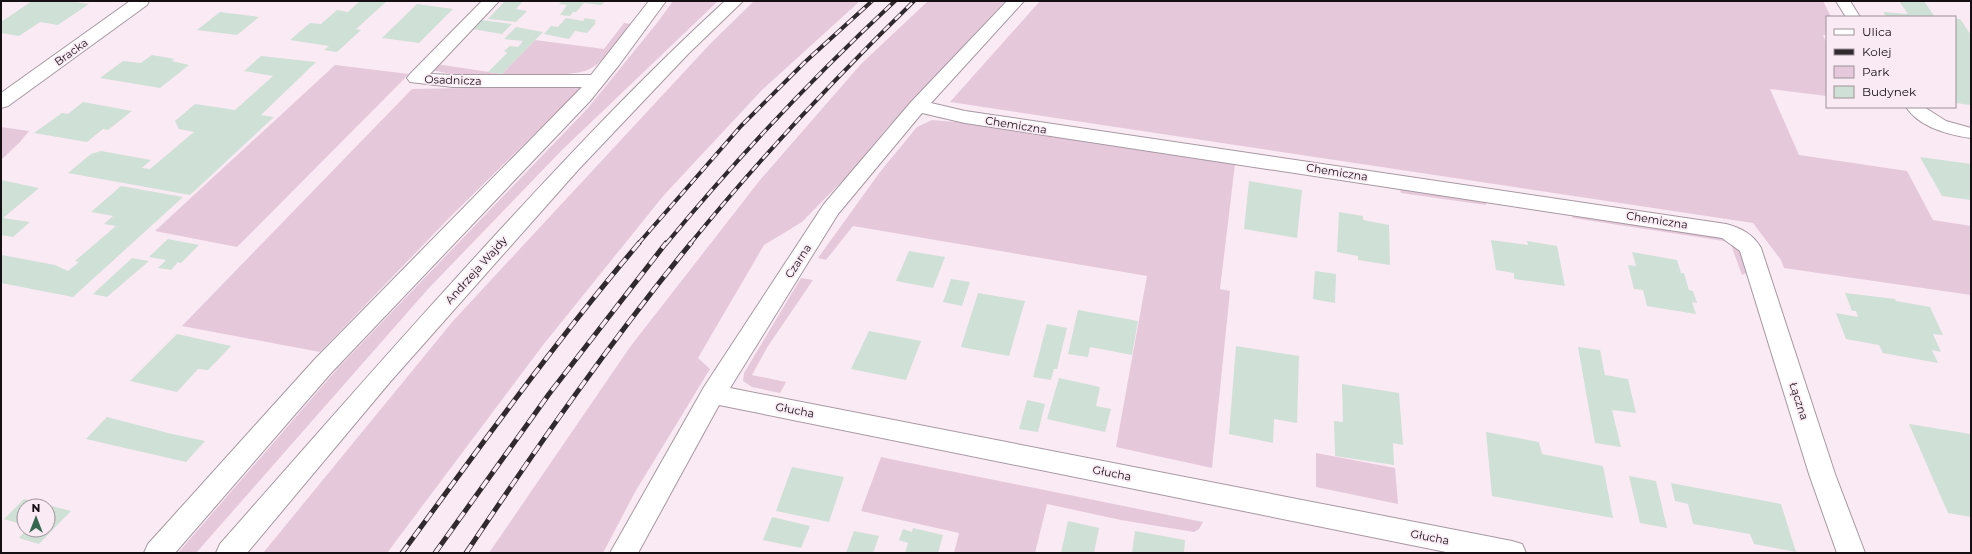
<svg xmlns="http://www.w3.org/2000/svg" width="1972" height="554" viewBox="0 0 1972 554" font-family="Montserrat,sans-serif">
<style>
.green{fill:#e6c8db}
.building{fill:#cfe0d6}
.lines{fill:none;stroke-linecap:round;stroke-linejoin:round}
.service-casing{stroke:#a798a2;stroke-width:2}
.minor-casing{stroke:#a798a2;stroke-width:2}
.secondary-casing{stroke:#a798a2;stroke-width:2}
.service{fill:#fff;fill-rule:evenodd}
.minor{fill:#fff;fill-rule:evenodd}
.secondary{fill:#fff;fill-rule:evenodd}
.rail-far1-casing{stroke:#30292e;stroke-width:4}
.rail-casing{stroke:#30292e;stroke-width:5}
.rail-far1{stroke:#faeaf4;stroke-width:2.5;stroke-dasharray:8;stroke-linecap:butt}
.rail{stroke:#faeaf4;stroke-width:3.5;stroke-dasharray:10;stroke-linecap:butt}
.labels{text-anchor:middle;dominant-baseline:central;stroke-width:3.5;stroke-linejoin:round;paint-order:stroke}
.street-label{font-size:11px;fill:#150f13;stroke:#faeaf4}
</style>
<rect width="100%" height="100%" fill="#faeaf4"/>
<g class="green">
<path d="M673,1H718L561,151L428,289L196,553H178L338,368L588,108L657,23Z"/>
<path d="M754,1H860L762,90L664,195L543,345L387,553H263L453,321L710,44Z"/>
<path d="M928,1H1005L887,128L847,176L802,222L764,245L698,358L710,369L635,492L603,553H489L630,347L760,180L861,64Z"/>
<path d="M1040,1H1823L1831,17H1827V35H1823L1827,44V96L1770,89L1799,155L1907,171L1933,220L1971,226V295L1784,268L1781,260L1753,223L950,102Z"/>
<path d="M624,23L632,24C619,39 605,64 585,71C563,78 449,79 431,69L436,64L502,74L535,40L604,49Z"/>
<path d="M335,65L409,74L237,247L155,231Z"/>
<path d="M583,86L450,217L320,352L182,326L412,89Z"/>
<path d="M932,120L991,125L1235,164L1220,289L1230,291L1212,468L1116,447L1147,276L853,226L826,260L818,258L880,172L917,127Z"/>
<path d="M1,127L29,131L20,142L1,160Z"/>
<path d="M1400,189L1486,202V205L1401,193Z"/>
<path d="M1572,216L1725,238L1739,246L1748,272L1742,275L1730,242L1573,218Z"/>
<path d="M801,278L813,280L768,346L752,375L786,382L780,393L752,387L743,381L744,373Z"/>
<path d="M1316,453L1395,468L1398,504L1316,487Z"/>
<path d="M881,457L895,460L1203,522L1199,529L1194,532L1121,520L1047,504L1035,553H954L959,533L861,511Z"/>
</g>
<g class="building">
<path d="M32,1H70L89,4L58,25L40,22L19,36L1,33V22Z"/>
<path d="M360,1H387L356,29L361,30L337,52L324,50L329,46L290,40L310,23L321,24L337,10L348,12Z"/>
<path d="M505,1H523L516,9L527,11L516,22L488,19Z"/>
<path d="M562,1H605L601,5L584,3L576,12H573L570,16L560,15L567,5L559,4Z"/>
<path d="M1899,1H1924L1935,17H1887L1883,12L1908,14Z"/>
<path d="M417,4L453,9L419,43L382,38Z"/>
<path d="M220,12L259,17L237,35L197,30Z"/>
<path d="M566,18L583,21L585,18L596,20L594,23H596L587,33L575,31L569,39L544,34L551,26L558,27Z"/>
<path d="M1955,19H1960L1971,35V105L1955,103Z"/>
<path d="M481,20L512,24L502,34L472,29Z"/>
<path d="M516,27L543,32L502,74L488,72L507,53L504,51L510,46L518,47L523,41L504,39Z"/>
<path d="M152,55L175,59L172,61L189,65L160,88L100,78L123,61L141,63Z"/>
<path d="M261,56L316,62L261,115L274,117L190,195L68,173L91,154L101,151L151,160L142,168L150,169L194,132L179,129L175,121L195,104L235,110L273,76L244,71Z"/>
<path d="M83,102L132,111L108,130L103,129L87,142L34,133L62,113L68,114Z"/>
<path d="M1920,157L1971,164V200L1942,196Z"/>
<path d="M1,180L39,188L3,218L30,222L13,237L1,235Z"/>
<path d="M1249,181L1302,190L1297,238L1244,229Z"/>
<path d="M121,186L183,197L73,297L1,283L2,255L55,265L68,271L79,262L75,261L116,226L104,224L113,216L91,212Z"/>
<path d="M1339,212L1363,216V220L1389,225L1390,265L1358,260V256L1337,252Z"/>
<path d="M168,239L199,245L181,263L178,262L171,270L158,268L166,260L149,257Z"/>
<path d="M1491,240L1528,245L1527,241L1557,246L1565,286L1514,279V273L1496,270Z"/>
<path d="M909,251L945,257L933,288L896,281Z"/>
<path d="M1632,252L1677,260L1681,273H1684L1689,290L1693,291L1697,303L1692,302L1696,314L1647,306L1643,290L1634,289L1628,265L1636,266Z"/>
<path d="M132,258L149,261L107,297L93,294Z"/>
<path d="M1315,271L1336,274L1335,303L1313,299Z"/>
<path d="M951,279L970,282L962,306L943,302Z"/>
<path d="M978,293L1025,301L1009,356L961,347Z"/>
<path d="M1845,293L1895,299L1896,301L1930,307L1943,335L1933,334L1941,352L1932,350L1938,363L1883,353L1879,345L1846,339L1836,313L1858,317L1856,311H1852Z"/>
<path d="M1078,310L1138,321L1132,355L1090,347L1088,357L1068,354Z"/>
<path d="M1047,324L1067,328L1057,369H1054L1051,380L1033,377Z"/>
<path d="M869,331L921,341L906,380L851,369Z"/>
<path d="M177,334L231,346L208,370L198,369L177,392L130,381Z"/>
<path d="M1236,346L1299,356L1297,423L1274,419L1273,443L1229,434Z"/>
<path d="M1578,347L1600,350L1605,375L1628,379L1636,413L1612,410L1621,447L1595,443Z"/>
<path d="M1059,378L1100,387L1096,406L1111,409L1105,432L1047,419Z"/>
<path d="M1342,384L1399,393L1403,445L1393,443L1394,465L1335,456L1334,421L1343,422Z"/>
<path d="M1027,400L1045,404L1038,432L1019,429Z"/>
<path d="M107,417L172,434L205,441L186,462L86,439Z"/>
<path d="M1909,424L1971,434V517L1948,513Z"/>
<path d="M1486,432L1539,442L1542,454L1603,466L1613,518L1492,496Z"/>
<path d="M792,467L844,477L829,522L776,511Z"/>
<path d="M1629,476L1656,481L1667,528L1640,523Z"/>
<path d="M1671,483L1781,504L1796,552L1754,544L1750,534L1693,524L1688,504L1675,501Z"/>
<path d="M24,499L48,505L71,511L39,544L19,538L26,530H48V506H24V525L4,519Z"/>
<path d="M772,517L810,526L801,548L763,540Z"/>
<path d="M1068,521L1099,528L1094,553H1061Z"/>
<path d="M913,528L943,535L938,553H905L908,543L899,540L903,529L912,532Z"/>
<path d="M854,531L879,536L873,553H846Z"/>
<path d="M1135,531L1185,540L1184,553H1132Z"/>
</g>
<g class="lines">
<defs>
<g id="service">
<path d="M1836,1H1850L1860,17H1846Z"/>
<path d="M1906,107H1924L1946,121L1971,128V138C1949,135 1919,127 1906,107Z"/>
</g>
<g id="minor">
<path d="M130,1H149L147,5L8,106L1,108V93Z"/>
<path d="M482,1H499L430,74L453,75H591L649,1H666L619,65L590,101L331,373L175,553H144L148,544L315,359L582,87H453L410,82L407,78L410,74Z"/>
<path d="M1007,1H1024L931,103L965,111L1726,224C1741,228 1753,234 1761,248L1835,474L1865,553H1837L1809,474L1740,251L1722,238L965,123L922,113L838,214L730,388L1512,541L1522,544L1526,553H1451L719,405L638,553H610L704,387L824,204L911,102Z"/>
</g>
<path id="secondary" d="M725,1H743L688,54L578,170L390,382L247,553H216L220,544C309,443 397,342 488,243C564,160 642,77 725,1Z"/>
</defs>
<use href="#service" class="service-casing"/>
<use href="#minor" class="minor-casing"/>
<use href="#secondary" class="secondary-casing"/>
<use href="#service" class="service"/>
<use href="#minor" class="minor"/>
<use href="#secondary" class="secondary"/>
<defs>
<g id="rail-far1">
<path d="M638,244L741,126L805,62L872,1"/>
<path d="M666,244C737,158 813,77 895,1"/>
<path d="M690,244C760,158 835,78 914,1"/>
</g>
<g id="rail">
<path d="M402,553C479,448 555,342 639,243"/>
<path d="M435,553L549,394L666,243"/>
<path d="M466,553C537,447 610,342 691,243"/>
</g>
</defs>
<use href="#rail-far1" class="rail-far1-casing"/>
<use href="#rail" class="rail-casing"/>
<use href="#rail-far1" class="rail-far1"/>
<use href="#rail" class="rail"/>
</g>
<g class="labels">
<g class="street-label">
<text transform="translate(71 52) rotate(-36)">Bracka</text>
<text transform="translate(453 80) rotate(2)">Osadnicza</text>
<text transform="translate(1016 125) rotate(9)">Chemiczna</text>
<text transform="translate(1337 172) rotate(9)">Chemiczna</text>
<text transform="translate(1657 220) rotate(9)">Chemiczna</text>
<text transform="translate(798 261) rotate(-57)">Czarna</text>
<text transform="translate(476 270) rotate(-48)">Andrzeja Wajdy</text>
<text transform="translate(1799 401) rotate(72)">Łączna</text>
<text transform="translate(795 410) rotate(11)">Głucha</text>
<text transform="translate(1112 473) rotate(11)">Głucha</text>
<text transform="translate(1430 537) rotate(11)">Głucha</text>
</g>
</g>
<rect width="1972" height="554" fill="none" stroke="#150f13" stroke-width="4"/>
<rect x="1826" y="16" width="130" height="92" fill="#faeaf4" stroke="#9e929a"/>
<rect x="1834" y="29" width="20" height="6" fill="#ffffff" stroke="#9e929a"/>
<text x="1862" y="36" font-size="12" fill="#150f13">Ulica</text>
<rect x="1834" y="49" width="20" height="6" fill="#30292e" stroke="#9e929a"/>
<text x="1862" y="56" font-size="12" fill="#150f13">Kolej</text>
<rect x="1834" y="66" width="20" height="12" fill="#e6c8db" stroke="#9e929a"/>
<text x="1862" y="76" font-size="12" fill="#150f13">Park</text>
<rect x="1834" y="86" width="20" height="12" fill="#cfe0d6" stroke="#9e929a"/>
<text x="1862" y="96" font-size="12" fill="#150f13">Budynek</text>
<g transform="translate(36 518)"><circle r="19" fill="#faeaf4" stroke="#9e929a"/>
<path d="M0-3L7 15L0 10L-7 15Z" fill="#34694f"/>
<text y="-6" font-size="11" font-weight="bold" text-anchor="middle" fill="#150f13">N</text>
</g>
</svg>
